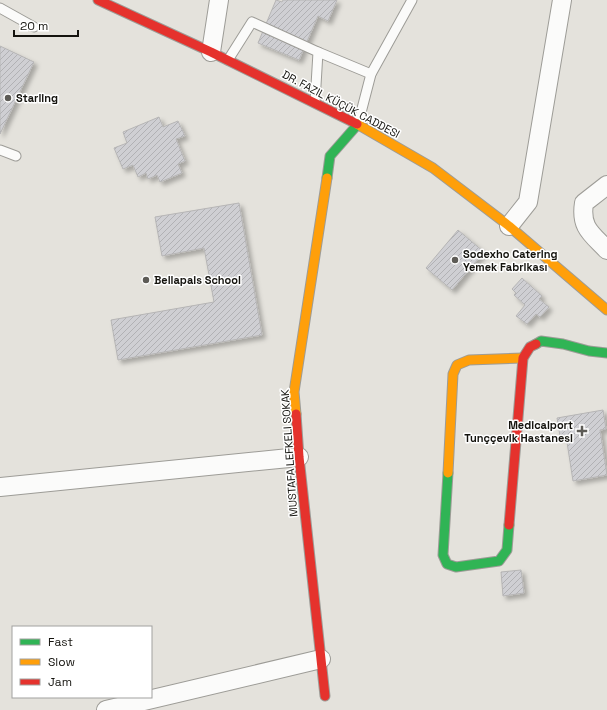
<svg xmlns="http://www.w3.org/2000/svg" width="607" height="710" viewBox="0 0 607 710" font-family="'Space Grotesk',sans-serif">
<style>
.building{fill:url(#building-hatch);stroke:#b6b5b5;filter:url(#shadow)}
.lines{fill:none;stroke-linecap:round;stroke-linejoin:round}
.lane-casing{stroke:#9d9c97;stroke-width:11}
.street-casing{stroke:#9d9c97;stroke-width:20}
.fast-casing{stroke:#9d9c97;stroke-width:11}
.slow-casing{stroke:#9d9c97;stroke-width:11}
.jam-casing{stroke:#9d9c97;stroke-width:11}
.lane{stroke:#fbfbfa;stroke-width:9}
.street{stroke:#fbfbfa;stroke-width:18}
.fast{stroke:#30b455;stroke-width:9}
.slow{stroke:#ff9f0a;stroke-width:9}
.jam{stroke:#e5322d;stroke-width:9}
.poi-dot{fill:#5d5b56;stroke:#fff;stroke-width:1.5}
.labels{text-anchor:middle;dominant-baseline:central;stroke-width:3;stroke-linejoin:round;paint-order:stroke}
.poi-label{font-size:11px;font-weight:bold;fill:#14130e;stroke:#fff;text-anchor:start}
.street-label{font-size:11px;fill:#14130e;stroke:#fff}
</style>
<defs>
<pattern id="building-hatch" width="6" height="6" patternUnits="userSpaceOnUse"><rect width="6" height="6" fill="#cfcfd3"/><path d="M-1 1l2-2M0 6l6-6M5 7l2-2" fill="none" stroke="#b1b1b4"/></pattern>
<filter id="shadow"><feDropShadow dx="3.5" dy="3.5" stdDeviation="2" flood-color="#0004"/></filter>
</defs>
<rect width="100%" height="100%" fill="#e4e2dc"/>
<g class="building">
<path d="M276,0L282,2L283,0H337L328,21L318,16L299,60L258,43Z"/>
<path d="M0,46L34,62L0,134Z"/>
<path d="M159,117L163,127L178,121L185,136L176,139L185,161L178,164L182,173L160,182L157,175L148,179L146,173L138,177L133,165L123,169L114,148L127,143L123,132Z"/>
<path d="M239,203L262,335L118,360L111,320L214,302L204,248L162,256L155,217Z"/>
<path d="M458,230L484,252L452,290L426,268Z"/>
<path d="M522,278L542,296L539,299L549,307L540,317L536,314L527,324L516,316L525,305L514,295L516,293L512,289Z"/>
<path d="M603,410L606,429L600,430L607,475L573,481L566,436H560L557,418Z"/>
<path d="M521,570L524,593L503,596L501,572Z"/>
</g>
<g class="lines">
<defs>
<g id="lane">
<path d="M0,8L34,27"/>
<path d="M318,52L371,74"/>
<path d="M228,60L252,22L318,52L315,102"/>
<path d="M358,124L371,74L412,0"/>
<path d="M0,150L16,156"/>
</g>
<g id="street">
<path d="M211,52L219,0"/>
<path d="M607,185L584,203C580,228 592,234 607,250"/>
<path d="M509,226L528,202L562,0"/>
<path d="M0,487L299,457"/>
<path d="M106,710L321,659"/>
</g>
<g id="fast">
<path d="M327,178L330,156L358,124"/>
<path d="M536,344L541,341L563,344L589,351L607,353"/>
<path d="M448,473L443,555L447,564L456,567L499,561L507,550L509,525"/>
</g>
<g id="slow">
<path d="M357,124L433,168L509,226L607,310"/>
<path d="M296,414L294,392L327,178"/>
<path d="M448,473L453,374L457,365L469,360L523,358"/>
</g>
<g id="jam">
<path d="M98,0L211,52L357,124"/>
<path d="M296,414L299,457L325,696"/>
<path d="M509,525L523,358L530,347L536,344"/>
</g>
</defs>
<use href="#lane" class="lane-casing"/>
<use href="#street" class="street-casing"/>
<use href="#fast" class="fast-casing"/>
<use href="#slow" class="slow-casing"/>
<use href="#jam" class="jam-casing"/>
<use href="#lane" class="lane"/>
<use href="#street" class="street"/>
<use href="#fast" class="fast"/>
<use href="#slow" class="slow"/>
<use href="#jam" class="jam"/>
</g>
<g class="poi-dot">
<circle cx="8" cy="98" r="4"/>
<circle cx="455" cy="260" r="4"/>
<circle cx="146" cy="280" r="4"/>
<path d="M580 425h4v4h4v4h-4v4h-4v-4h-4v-4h4z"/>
</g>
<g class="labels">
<g class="poi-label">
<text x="16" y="98">Starling</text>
<text x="463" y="254">Sodexho Catering<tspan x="463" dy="13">Yemek Fabrikası</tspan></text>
<text x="154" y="280">Bellapais School</text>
<text x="573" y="425" text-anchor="end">Medicalport<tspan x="573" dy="13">Tunççevik Hastanesi</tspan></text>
</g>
<g class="street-label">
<text transform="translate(341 104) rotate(28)">DR. FAZIL KÜÇÜK CADDESI</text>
<text transform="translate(289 453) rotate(-94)">MUSTAFA LEFKELI SOKAK</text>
</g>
</g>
<rect x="12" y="626" width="140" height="72" fill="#ffffff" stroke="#a1a19f"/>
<rect x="20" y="639" width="20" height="6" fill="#30b455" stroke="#a1a19f"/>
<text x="48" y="646" font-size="12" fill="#14130e">Fast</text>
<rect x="20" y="659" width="20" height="6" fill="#ff9f0a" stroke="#a1a19f"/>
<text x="48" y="666" font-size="12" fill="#14130e">Slow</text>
<rect x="20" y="679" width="20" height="6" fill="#e5322d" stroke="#a1a19f"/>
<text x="48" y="686" font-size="12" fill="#14130e">Jam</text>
<path d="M14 30v6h64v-6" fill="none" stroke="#14130e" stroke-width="2"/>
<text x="20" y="30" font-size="12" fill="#14130e" stroke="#ffffff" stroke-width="3" paint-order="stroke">20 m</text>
</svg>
